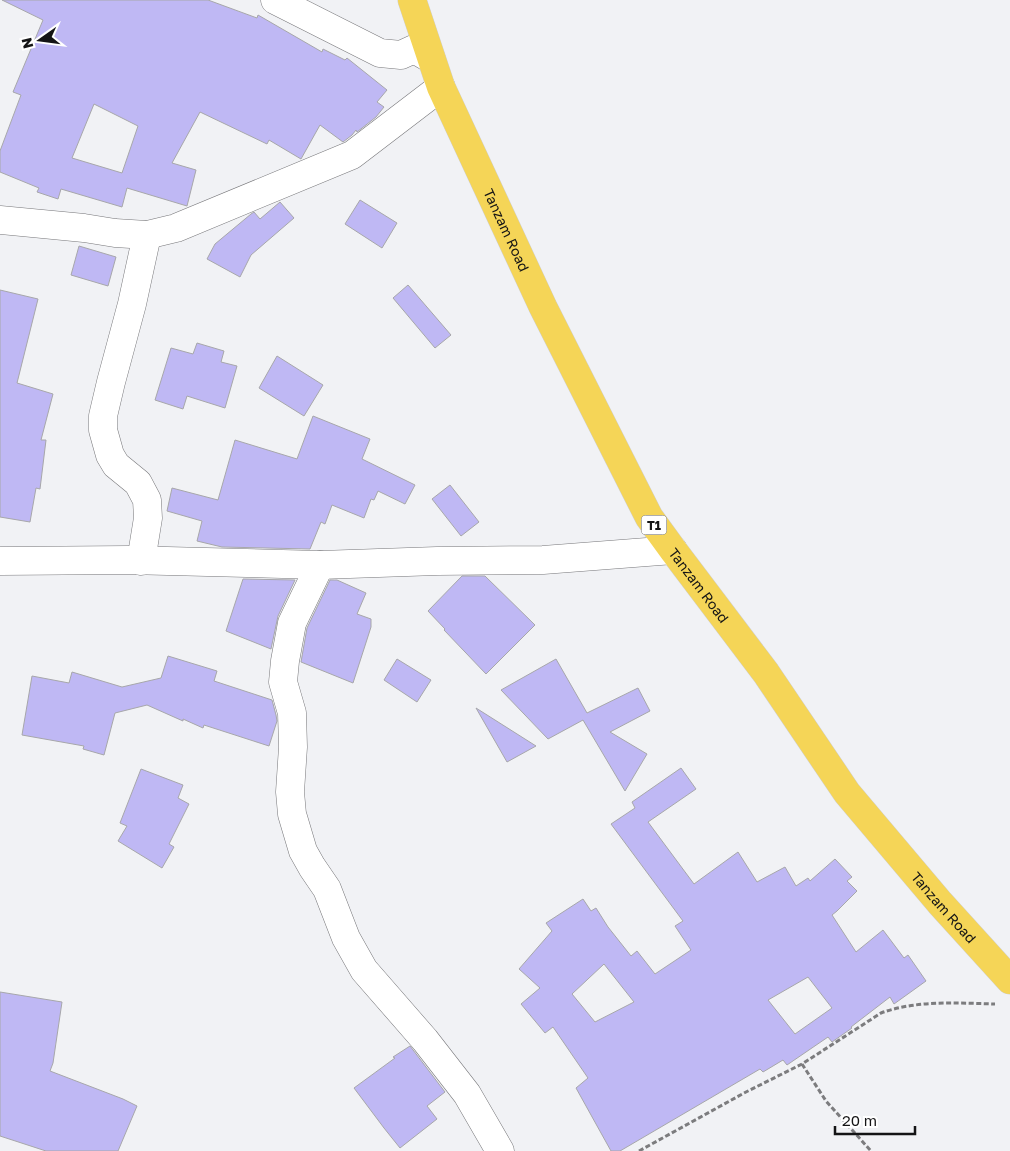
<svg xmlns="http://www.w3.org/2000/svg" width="1010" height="1151" viewBox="0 0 1010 1151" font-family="'Golos Text',sans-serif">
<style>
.building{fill:#bfb8f4;stroke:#a7a7aa;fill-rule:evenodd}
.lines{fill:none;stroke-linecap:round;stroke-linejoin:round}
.minor-casing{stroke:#77777a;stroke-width:29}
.highway-casing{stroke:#d0d0d0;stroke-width:29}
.path{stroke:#7c7c7e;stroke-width:3;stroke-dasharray:5 2.5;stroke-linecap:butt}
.minor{stroke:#fff;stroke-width:28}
.highway{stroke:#f5d557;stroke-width:28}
.labels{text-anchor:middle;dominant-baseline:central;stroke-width:5;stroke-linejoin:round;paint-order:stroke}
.shield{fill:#fff;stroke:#5a5a5b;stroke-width:1}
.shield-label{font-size:12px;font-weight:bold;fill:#141415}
.street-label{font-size:14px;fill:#141415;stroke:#fff}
</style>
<rect width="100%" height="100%" fill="#f1f2f5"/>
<g class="building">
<path d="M2,0H208L257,18L258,15L322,52L323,49L345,60L347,58L387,90L377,102L384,107L376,117L357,132L356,130L352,135L343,142L320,125L301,159L269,140L267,144L200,112L172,163L196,170L187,206L127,188L122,207L61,189L58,199L37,192L39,188L0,172V151L21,95L13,92L43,20ZM94,104L138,126L122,173L72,158Z"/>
<path d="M360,200L397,223L382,248L345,224Z"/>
<path d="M280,202L294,218L251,255L240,277L207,259L215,244L251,214L254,212L260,219Z"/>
<path d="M79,246L116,257L108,286L71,275Z"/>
<path d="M408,285L451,335L435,348L393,298Z"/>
<path d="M0,290L38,299L17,383L53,394L41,440H46L40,489L36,488L30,522L0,517Z"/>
<path d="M197,343L224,351L221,362L237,366L225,408L187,396L183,409L155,400L171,348L193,354Z"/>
<path d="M277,356L323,385L304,416L259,388Z"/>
<path d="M313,416L370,439L362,459L415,485L405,504L378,491L374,500L371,499L364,518L332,505L325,524L321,522L310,549L222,547L197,541L202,521L167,511L172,488L218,500L235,440L297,459Z"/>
<path d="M450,485L479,522L461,536L432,499Z"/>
<path d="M462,576H485L535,625L486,674L444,630L445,629L428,611Z"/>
<path d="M243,579L295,580L278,616L271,649L226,631Z"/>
<path d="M330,580H337L366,593L357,614L371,619V627L353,683L301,662L307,628Z"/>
<path d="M168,656L217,671L214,681L272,700L276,715L277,721L269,746L204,725L203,728L183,719V721L147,705L115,713L104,755L83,749L84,746L22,735L32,676L69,683L72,672L122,687L161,678Z"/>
<path d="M397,659L431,680L417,702L384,680Z"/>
<path d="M556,659L587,713L638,688L650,711L610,732L647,754L625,791L583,720L548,739L501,690Z"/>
<path d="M476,708L536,746L507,762Z"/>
<path d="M681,768L696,789L648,822L694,884L738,852L757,882L785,867L796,886L808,878L810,881L835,859L852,877L847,881L857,891L837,911L832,915L856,952L883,930L904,958L908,955L926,981L894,1004L890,997L851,1027L852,1028L832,1042L828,1037L787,1065L783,1060L763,1072L760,1069L620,1151H611L576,1088L588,1078L553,1027L545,1033L521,1004L540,988L519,969L552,931L546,923L583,899L591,911L596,908L608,927L631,956L637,951L655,974L691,950L675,926L683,921L611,824L635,808L632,802ZM604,964L634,1002L595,1022L572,994ZM808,977L832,1008L795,1034L768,1000Z"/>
<path d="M141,769L183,785L178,798L189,804L169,844L174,847L162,868L118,841L127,826L120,823Z"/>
<path d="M0,992L62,1002L53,1063L50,1071L123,1099L137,1106L118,1151H46L0,1136Z"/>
<path d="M410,1046L445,1092L427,1106L437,1119L400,1148L384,1128L354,1088L395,1058L393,1057Z"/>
</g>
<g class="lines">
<defs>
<g id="minor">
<path d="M275,0L380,53L401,55L414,49L431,59"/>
<path d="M0,220L84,228L115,233L147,235L176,228L352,155L441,87"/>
<path d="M0,561L128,560L320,565L437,561L543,560L673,550"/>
<path d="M141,561L148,518L147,500L138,483L116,465L110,455L103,430V416L111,382L132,304L147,235"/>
<path d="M320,565L292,623L285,661L283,682L292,713L293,747L290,792L292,814L303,851L312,867L327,889L346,938L364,970L425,1040L467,1094L500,1151"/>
</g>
<g id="highway">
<path id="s1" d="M412,0L441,87L543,307L649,517L673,550L766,673L847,793L940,903L1010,980"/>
</g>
</defs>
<use href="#minor" class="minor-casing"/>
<use href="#highway" class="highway-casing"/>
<g class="path">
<path d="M802,1064L826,1101L871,1151"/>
<path d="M639,1151L746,1092L802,1064L881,1013C916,1000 958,1003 995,1004"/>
</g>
<use href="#minor" class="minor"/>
<use href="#highway" class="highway"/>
</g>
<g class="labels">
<rect class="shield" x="641.5" y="515.5" width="25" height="19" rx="4"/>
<g class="shield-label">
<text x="654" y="525">T1</text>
</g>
<g class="street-label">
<text stroke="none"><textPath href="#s1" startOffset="249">Tanzam Road</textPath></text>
<text stroke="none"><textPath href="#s1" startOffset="654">Tanzam Road</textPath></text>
<text stroke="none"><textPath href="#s1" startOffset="1059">Tanzam Road</textPath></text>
</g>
</g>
<g transform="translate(40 40) rotate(256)" stroke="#ffffff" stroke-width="4" paint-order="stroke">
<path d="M0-4L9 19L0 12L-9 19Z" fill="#141415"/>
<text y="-8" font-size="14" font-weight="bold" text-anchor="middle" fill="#141415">N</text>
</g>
<path d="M835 1126v8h80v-8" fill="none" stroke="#141415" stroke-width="2.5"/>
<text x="842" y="1126" font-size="15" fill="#141415" stroke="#ffffff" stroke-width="4" paint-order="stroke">20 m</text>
</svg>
